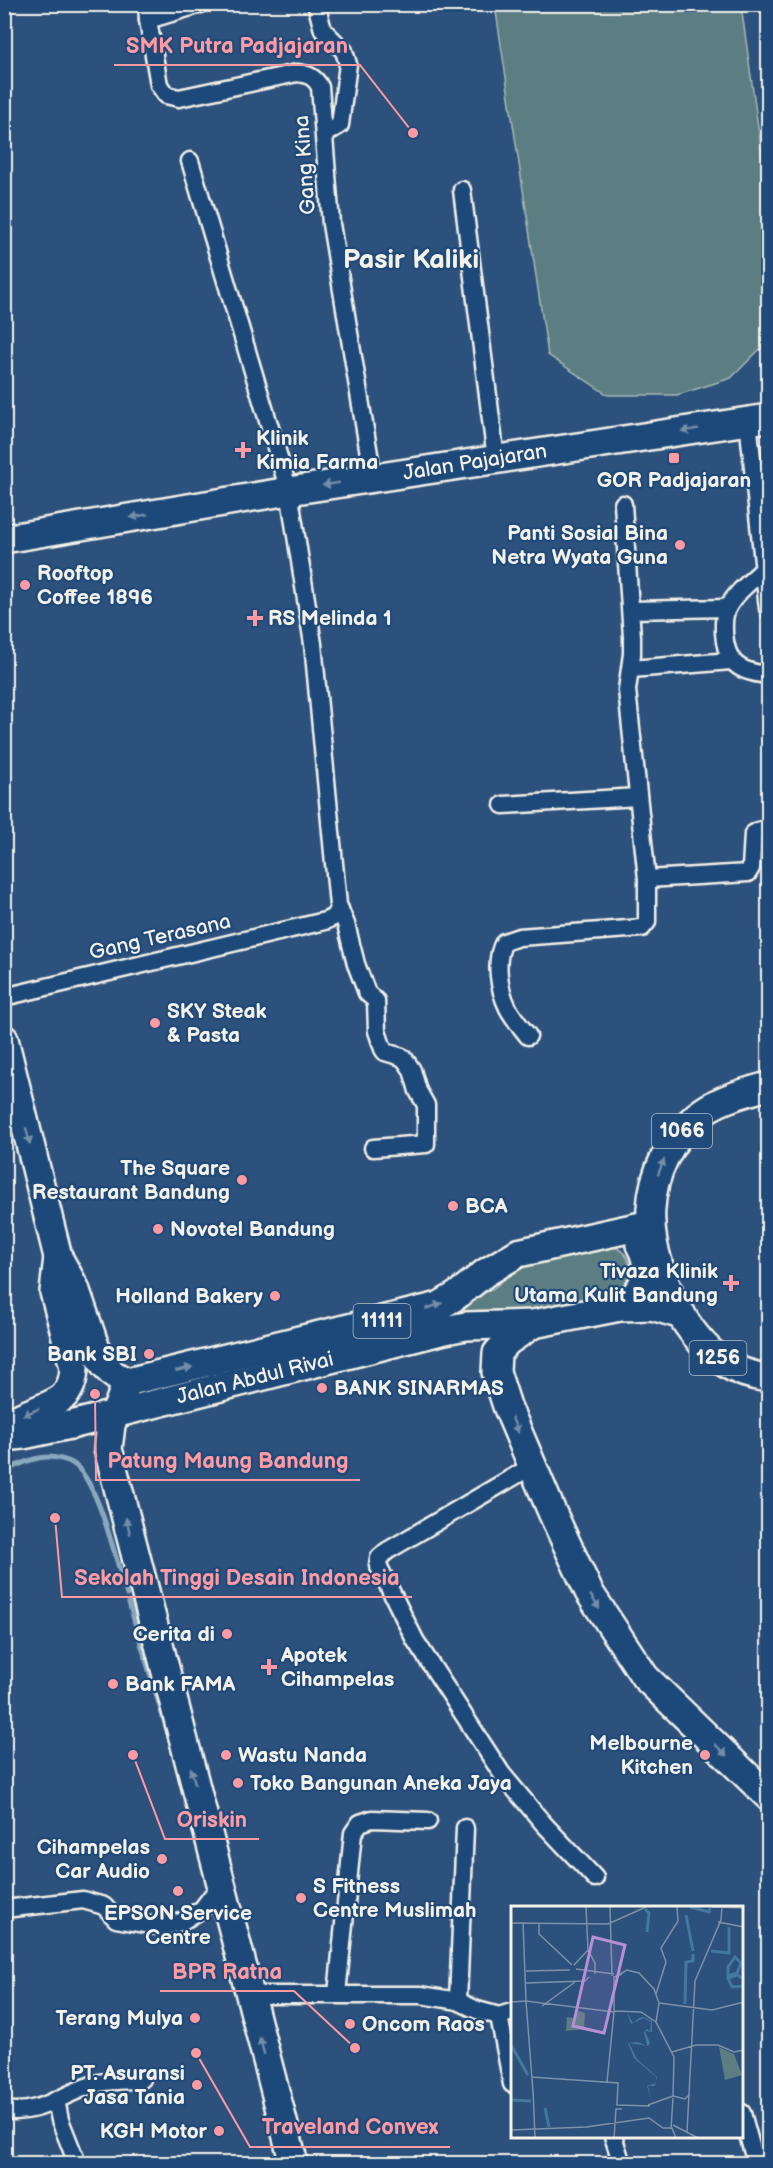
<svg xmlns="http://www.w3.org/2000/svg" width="773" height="2168" viewBox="0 0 773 2168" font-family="'Balsamiq Sans',sans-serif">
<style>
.green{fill:#5c7e82;stroke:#a8b8b5;stroke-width:1.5}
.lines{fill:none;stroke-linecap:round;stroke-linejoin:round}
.stream{stroke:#8aa8bd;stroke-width:5}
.minor-casing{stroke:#f4f1e8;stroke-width:21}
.primary-casing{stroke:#f4f1e8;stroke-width:32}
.minor{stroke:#1f4a7a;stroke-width:16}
.primary{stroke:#1f4a7a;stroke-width:27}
.oneway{fill:#748da6}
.poi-dot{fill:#ff9aa2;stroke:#1f4a7a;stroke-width:2}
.labels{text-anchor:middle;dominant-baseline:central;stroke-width:4.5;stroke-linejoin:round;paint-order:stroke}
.shield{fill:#1f4a7a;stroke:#b4bfc7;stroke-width:1.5}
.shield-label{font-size:20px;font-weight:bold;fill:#f4f1e8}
.street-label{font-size:21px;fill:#f4f1e8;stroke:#1f4a7a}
.poi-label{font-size:21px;font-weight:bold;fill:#f4f1e8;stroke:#1f4a7a;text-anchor:start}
.district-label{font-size:27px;font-weight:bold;fill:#f4f1e8;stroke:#1f4a7a}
.inset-river{fill:none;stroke:#4378a0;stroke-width:3}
.inset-road{fill:none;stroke:#7d91a8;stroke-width:1.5}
.view{fill:#b88ed4;fill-opacity:0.15;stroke:#b88ed4;stroke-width:3}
.inset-edge{fill:none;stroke:#f4f1e8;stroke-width:3}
.leader{fill:none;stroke:#ff9aa2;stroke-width:2}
.callout-dot{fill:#ff9aa2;stroke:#1f4a7a;stroke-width:2}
.callout-label{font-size:22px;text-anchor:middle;font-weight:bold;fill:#ff9aa2;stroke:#1f4a7a;stroke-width:4.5;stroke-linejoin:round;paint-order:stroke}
</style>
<rect width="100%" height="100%" fill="#2d517d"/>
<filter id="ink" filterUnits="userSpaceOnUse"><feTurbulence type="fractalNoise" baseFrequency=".0167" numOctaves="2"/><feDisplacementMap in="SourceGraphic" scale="12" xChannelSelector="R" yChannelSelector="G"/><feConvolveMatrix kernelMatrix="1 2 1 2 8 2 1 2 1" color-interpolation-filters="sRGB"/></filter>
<g filter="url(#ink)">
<g class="green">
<path d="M495,5H741L768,198V341L731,378L677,395H608L548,355Z"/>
<path d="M611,1245C628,1252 632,1262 629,1280L615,1293L542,1312L500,1310L444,1315L494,1288L517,1268Z"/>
</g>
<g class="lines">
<g class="stream">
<path d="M4,1471C18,1465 33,1457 49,1457C55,1457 67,1460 72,1463C98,1478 117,1565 127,1595"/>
<path d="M129,1603L174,1754"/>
</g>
<defs>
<g id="minor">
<path d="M147,4L148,20L159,85L166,95L179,98L297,73C308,74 315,77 320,87L331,224L373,478"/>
<path d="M316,4L323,30L344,51L348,64L340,125L325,134"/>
<path d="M148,20L201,4"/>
<path d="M190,161L289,491L313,644L338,905L346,924L356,964L367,993L376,1001L377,1031L383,1049L385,1052L402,1057L406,1061L412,1070L418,1091L426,1105V1144L373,1148"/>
<path d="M462,190L496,459"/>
<path d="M748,421L768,609"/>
<path d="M623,504L632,637V654L627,690L647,879L748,873L751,868L753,834L758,831L768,828"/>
<path d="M765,568C752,580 735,593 727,609C723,617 724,624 724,632C726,664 739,672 768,675"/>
<path d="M631,610L727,608"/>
<path d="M631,669L731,661"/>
<path d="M503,805L638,797"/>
<path d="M4,997L325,921L332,918L340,909"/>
<path d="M528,1036C521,1027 513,1018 508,1008C499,990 494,960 504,942L519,937L642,928L647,922V879"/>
<path d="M532,1466L387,1551L379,1558L378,1565L415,1640L502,1774L543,1823L595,1878"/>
<path d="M4,1909L83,1900L104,1906L116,1919L162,1927L181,1922L202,1909L221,1884"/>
<path d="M337,1994L353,1833L360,1823L372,1819L428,1821"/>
<path d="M249,1995H421L458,2001L477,2010L499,2016L512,2012"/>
<path d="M458,2001L465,1828"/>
<path d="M499,2016L512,2084"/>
<path d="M56,2100L60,2120L75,2158L74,2164"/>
<path d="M4,2110C43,2116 64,2091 99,2083C112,2080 128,2081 142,2079"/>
<path d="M742,2113L756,2164"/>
<path d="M613,2136L622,2164"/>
</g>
<g id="primary">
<path d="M4,539L289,491L768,418"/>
<path d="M4,1039L58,1257L75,1288L98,1355L105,1366L114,1375L127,1382"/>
<path d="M768,1086C744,1093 717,1099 697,1116C670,1139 653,1173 651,1208C647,1260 681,1334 725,1363C738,1372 753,1376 768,1378"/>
<path d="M620,1307C642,1293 655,1271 640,1245"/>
<path d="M533,1324L508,1341L497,1353L496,1372L507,1406L552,1512L589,1592L645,1677L768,1796"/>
<path d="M127,1382L111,1425L108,1449L294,2164"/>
<path d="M127,1382L439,1306L456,1296L485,1273L518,1253L651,1224"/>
<path d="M4,1428C11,1423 17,1418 25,1415C52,1403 73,1402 74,1367L54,1292L58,1257"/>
<path d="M4,1437L23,1435L75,1424L445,1330L466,1326L533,1324L620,1307L652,1306L682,1315"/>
</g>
</defs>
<use href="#minor" class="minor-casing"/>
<use href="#primary" class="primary-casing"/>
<use href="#minor" class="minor"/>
<use href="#primary" class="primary"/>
</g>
<defs><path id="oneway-solid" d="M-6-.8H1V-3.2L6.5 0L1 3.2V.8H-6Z" transform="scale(1.5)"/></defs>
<g class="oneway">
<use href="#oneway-solid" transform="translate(690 430) rotate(171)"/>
<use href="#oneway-solid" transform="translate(331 484) rotate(171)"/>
<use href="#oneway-solid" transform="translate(139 516) rotate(170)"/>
<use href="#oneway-solid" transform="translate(28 1136) rotate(76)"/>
<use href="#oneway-solid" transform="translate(661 1167) rotate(-69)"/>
<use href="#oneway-solid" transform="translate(434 1306) rotate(-19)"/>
<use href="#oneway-solid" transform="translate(184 1369) rotate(-13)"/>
<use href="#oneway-solid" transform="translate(31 1412) rotate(158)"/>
<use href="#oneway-solid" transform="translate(515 1425) rotate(67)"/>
<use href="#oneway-solid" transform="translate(128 1526) rotate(-105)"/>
<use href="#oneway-solid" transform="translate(595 1602) rotate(58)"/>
<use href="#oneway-solid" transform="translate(721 1750) rotate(44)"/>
<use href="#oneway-solid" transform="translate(193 1776) rotate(-105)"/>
<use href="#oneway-solid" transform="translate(262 2046) rotate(-105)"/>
</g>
</g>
<g class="poi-dot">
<path d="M240 441h6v6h6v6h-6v6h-6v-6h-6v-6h6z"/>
<rect x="668" y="452" width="12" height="12" rx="3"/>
<circle cx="680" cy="545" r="6"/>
<circle cx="25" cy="585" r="6"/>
<path d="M252 609h6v6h6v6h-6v6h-6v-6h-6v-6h6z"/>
<circle cx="155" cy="1023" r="6"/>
<circle cx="242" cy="1180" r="6"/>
<circle cx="453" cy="1206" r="6"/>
<circle cx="158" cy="1229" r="6"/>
<path d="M728 1274h6v6h6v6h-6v6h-6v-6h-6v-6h6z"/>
<circle cx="275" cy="1296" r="6"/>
<circle cx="149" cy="1354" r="6"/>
<circle cx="322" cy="1388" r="6"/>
<circle cx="227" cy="1634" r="6"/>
<path d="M266 1658h6v6h6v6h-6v6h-6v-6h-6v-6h6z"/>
<circle cx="113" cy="1684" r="6"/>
<circle cx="226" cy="1755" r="6"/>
<circle cx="705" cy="1755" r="6"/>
<circle cx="238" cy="1783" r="6"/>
<circle cx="162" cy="1859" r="6"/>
<circle cx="178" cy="1891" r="6"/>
<circle cx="301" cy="1898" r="6"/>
<circle cx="195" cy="2018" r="6"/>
<circle cx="350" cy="2024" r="6"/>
<circle cx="197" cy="2085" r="6"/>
<circle cx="219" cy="2131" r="6"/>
</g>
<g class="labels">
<g class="shield">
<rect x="652" y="1114" width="60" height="34" rx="4.5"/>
<rect x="353.5" y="1304" width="57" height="34" rx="4.5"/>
<rect x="689.5" y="1341" width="57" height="34" rx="4.5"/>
</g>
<g class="shield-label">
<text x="682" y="1131">1066</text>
<text x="382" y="1321">11111</text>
<text x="718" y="1358">1256</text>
</g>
<g class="street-label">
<text transform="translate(305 165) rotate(-94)">Gang Kina</text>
<text transform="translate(475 462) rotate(-9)">Jalan Pajajaran</text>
<text transform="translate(160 937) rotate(-13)">Gang Terasana</text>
<text transform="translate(255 1378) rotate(-14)">Jalan Abdul Rivai</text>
</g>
<g class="poi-label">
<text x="256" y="438">Klinik<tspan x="256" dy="24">Kimia Farma</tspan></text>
<text x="674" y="480" text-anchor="middle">GOR Padjajaran</text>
<text x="668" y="533" text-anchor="end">Panti Sosial Bina<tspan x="668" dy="24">Netra Wyata Guna</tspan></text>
<text x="37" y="573">Rooftop<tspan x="37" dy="24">Coffee 1896</tspan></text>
<text x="268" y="618">RS Melinda 1</text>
<text x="167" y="1011">SKY Steak<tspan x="167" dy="24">&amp; Pasta</tspan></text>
<text x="230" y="1168" text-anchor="end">The Square<tspan x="230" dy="24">Restaurant Bandung</tspan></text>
<text x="465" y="1206">BCA</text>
<text x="170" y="1229">Novotel Bandung</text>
<text x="718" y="1271" text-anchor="end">Tivaza Klinik<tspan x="718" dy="24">Utama Kulit Bandung</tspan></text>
<text x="263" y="1296" text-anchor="end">Holland Bakery</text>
<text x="137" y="1354" text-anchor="end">Bank SBI</text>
<text x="334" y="1388">BANK SINARMAS</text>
<text x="215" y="1634" text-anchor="end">Cerita di</text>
<text x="281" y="1655">Apotek<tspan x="281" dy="24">Cihampelas</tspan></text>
<text x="125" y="1684">Bank FAMA</text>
<text x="693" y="1743" text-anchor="end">Melbourne<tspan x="693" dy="24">Kitchen</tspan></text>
<text x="238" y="1755">Wastu Nanda</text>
<text x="250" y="1783">Toko Bangunan Aneka Jaya</text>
<text x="150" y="1847" text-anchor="end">Cihampelas<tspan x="150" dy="24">Car Audio</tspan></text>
<text x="313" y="1886">S Fitness<tspan x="313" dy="24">Centre Muslimah</tspan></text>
<text x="178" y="1913" text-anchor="middle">EPSON Service<tspan x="178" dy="24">Centre</tspan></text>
<text x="183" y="2018" text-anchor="end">Terang Mulya</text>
<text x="362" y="2024">Oncom Raos</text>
<text x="185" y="2073" text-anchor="end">PT. Asuransi<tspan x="185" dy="24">Jasa Tania</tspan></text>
<text x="207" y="2131" text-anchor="end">KGH Motor</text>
</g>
<g class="district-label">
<text x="411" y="260">Pasir Kaliki</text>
</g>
</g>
<g transform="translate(511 1906)">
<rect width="232" height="232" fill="#2d517d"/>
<path d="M67,105L74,107L73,123L55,125L56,111L63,112V122ZM208,141L223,148L231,169L214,174Z" fill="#5c7e82"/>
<path d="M116,106L122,117L128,112L133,111L141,115V126L134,125L139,137L137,140L118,137L126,153L146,171L144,180H137L141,195L136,180L145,177V171L123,152L117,137L127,136L136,140L133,126L136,123L139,125L140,116L133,112L120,118Z" fill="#4378a0"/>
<path class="inset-river" d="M179,1L198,6L199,2M134,3L138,7L136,26M175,9L182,45M200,45L218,47V21M224,51L230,57L226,67L217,70V61ZM233,73L226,69L217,72L221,81L233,80M174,98L175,56L182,55V48M0,139L17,169M0,194L20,195M34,202L38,221"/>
<path class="inset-road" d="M75,1L77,44L84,57V68M99,1L101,70M201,1L233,2M207,16L233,21M0,17L97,18L135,1M28,18V28L61,59M63,59L77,44M65,63L103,68M15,65L59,64M109,68L116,64L128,67L143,83L148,97L145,116L163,151L162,190M15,77L74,75L78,71M145,88L155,56L150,42L167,15L166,1M0,96L15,95L12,16M148,97L201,104L233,96M31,100L64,76M103,105V71L111,68M103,105L130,106L145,116M161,146L185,139H207L223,146L233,144M20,171L107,177L106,199L139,200M96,176L103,106M22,184L24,232M22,186L15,95L103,106M162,190L174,193L179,188M137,199L162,190M162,219L187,232M160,223L162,192M0,224L75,221L138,212L152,222H161L165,232M176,226L184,75L210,14L211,1M103,232L105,203H111"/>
<path class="view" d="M82,31L114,39L93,127L62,120Z"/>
<rect width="232" height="232" class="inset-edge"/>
</g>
<path class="leader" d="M413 133L360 65H114M95 1394L96 1480H360M55 1518L62 1597H412M133 1755L165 1839H259M355 2048L294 1991H160M196 2053L250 2147H450"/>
<g class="callout-dot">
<circle cx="413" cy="133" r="6"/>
<circle cx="95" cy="1394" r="6"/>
<circle cx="55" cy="1518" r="6"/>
<circle cx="133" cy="1755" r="6"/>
<circle cx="355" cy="2048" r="6"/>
<circle cx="196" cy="2053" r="6"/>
</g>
<g class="callout-label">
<text x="237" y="53">SMK Putra Padjajaran</text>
<text x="228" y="1468">Patung Maung Bandung</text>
<text x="237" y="1585">Sekolah Tinggi Desain Indonesia</text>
<text x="212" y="1827">Oriskin</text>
<text x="227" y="1979">BPR Ratna</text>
<text x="350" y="2134">Traveland Convex</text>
</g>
<rect width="773" height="2168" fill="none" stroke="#1f4a7a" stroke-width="24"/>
<rect x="12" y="12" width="749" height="2144" fill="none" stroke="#f4f1e8" stroke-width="2" filter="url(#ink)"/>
</svg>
